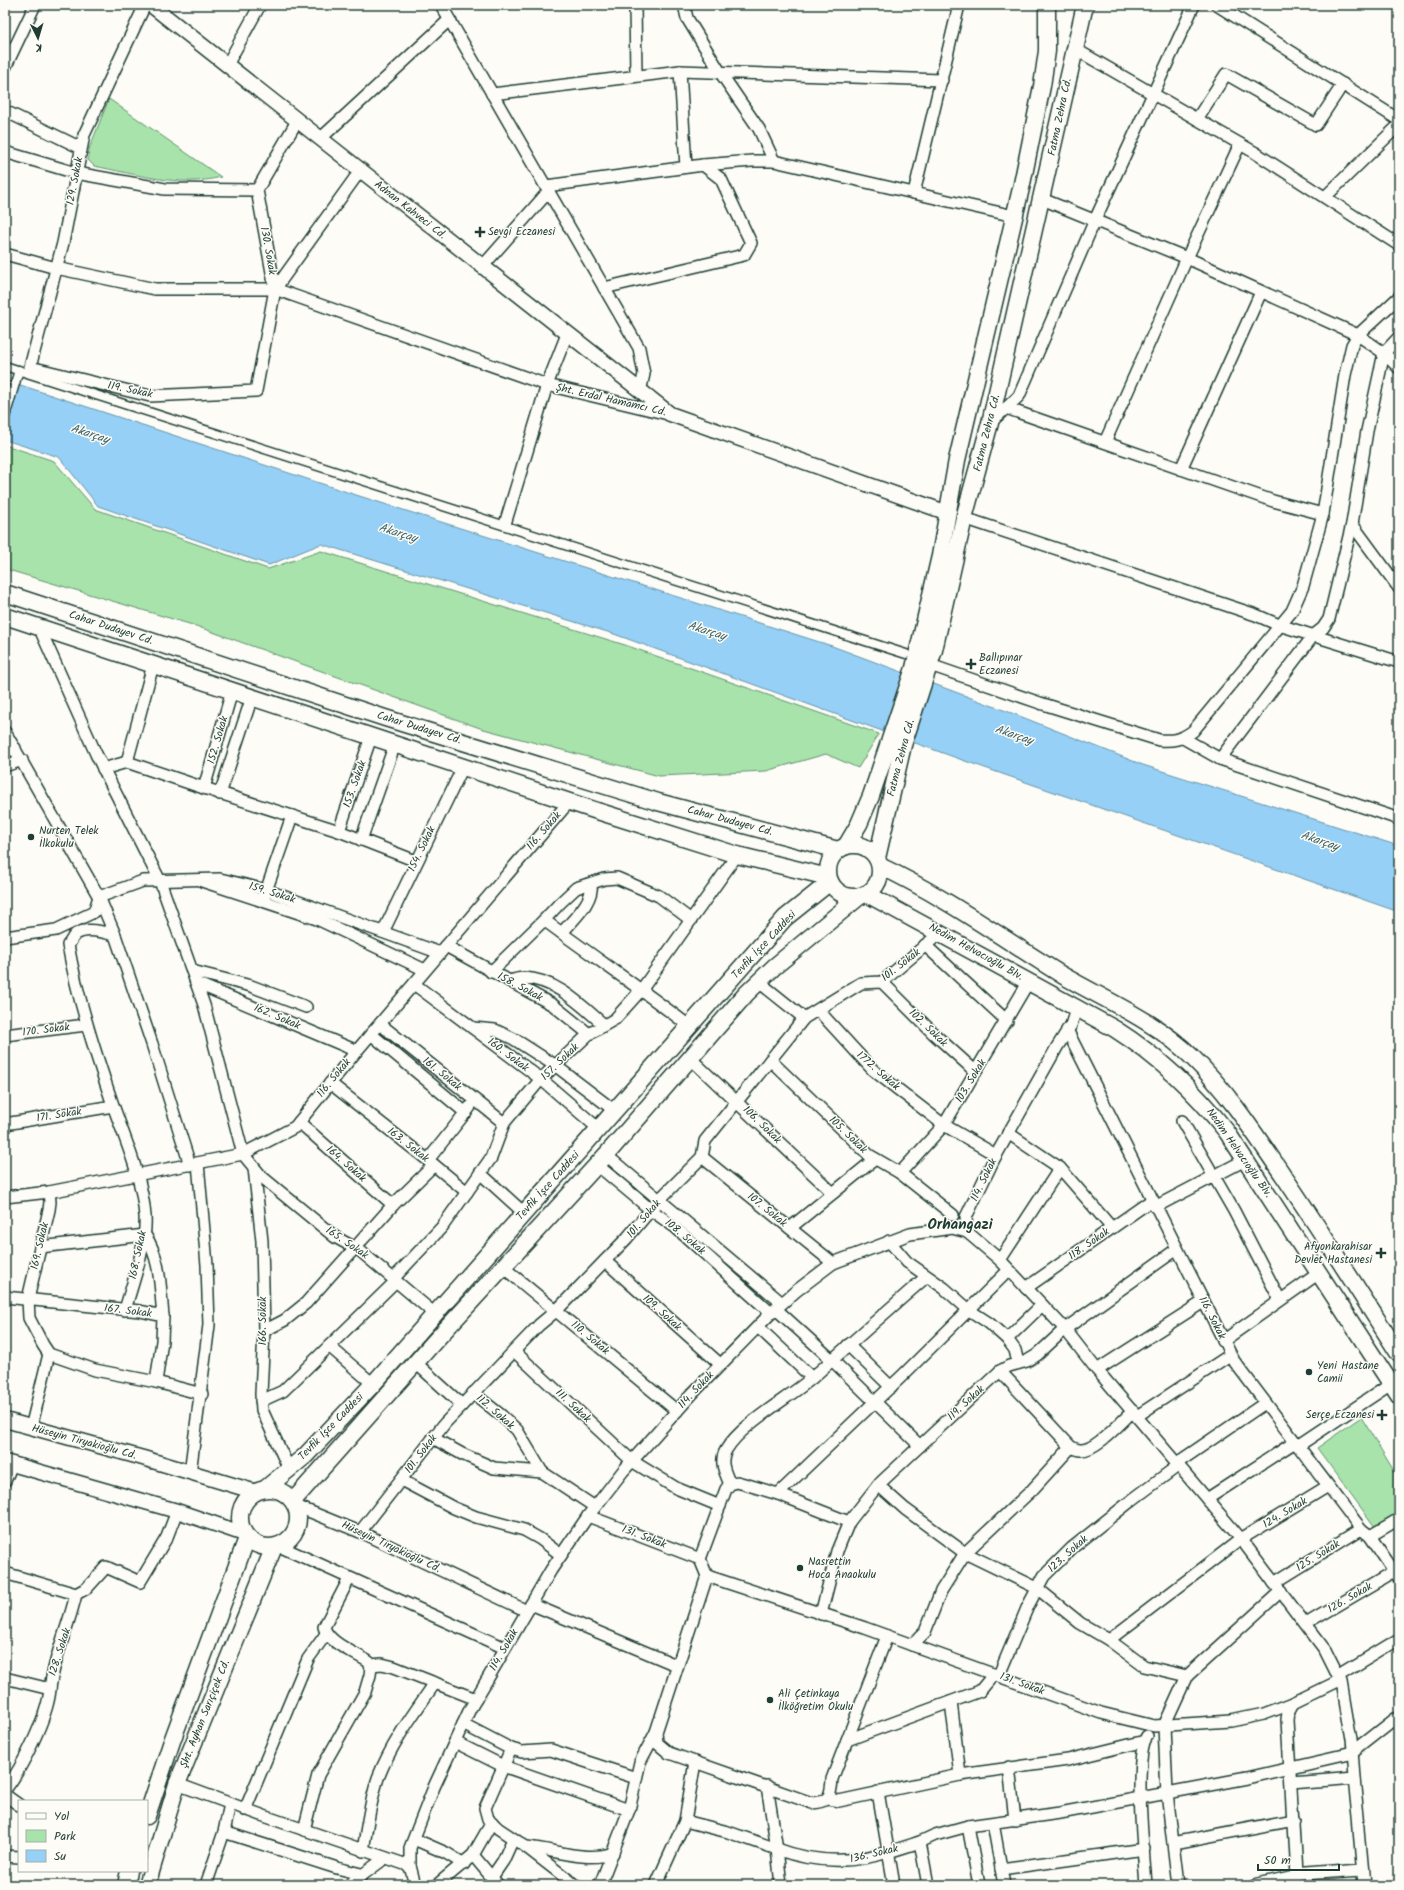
<svg xmlns="http://www.w3.org/2000/svg" width="1404" height="1890" viewBox="0 0 1404 1890" font-family="Kalam,sans-serif">
<style>
.green{fill:#a7e3aa;stroke:#63906f}
.water{fill:#96d0f6;stroke:#6695a8}
.lines{fill:none;stroke-linecap:round;stroke-linejoin:round}
.pedestrian-casing{stroke:#1f3d34;stroke-width:11}
.minor-casing{stroke:#1f3d34;stroke-width:14}
.tertiary-casing{stroke:#1f3d34;stroke-width:17}
.secondary-casing{stroke:#1f3d34;stroke-width:19}
.pedestrian{stroke:#fdfcf7;stroke-width:8}
.minor{stroke:#fdfcf7;stroke-width:11}
.tertiary{stroke:#fdfcf7;stroke-width:14}
.secondary{stroke:#fdfcf7;stroke-width:16}
.poi-dot{fill:#1f3d34;stroke:#fdfcf7;stroke-width:1.5}
.labels{text-anchor:middle;dominant-baseline:central;stroke-width:3;stroke-linejoin:round;paint-order:stroke}
.street-label{font-size:11px;fill:#1f3d34;stroke:#fdfcf7}
.poi-label{font-size:11px;fill:#1f3d34;stroke:#fdfcf7;text-anchor:start}
.water-label{font-size:12px;font-style:italic;fill:#3d6264;stroke:#fdfcf7}
.district-label{font-size:15px;font-weight:bold;fill:#1f3d34;stroke:#fdfcf7}
</style>
<rect width="100%" height="100%" fill="#fdfcf7"/>
<filter id="ink" filterUnits="userSpaceOnUse"><feTurbulence type="fractalNoise" baseFrequency=".025" numOctaves="2"/><feDisplacementMap in="SourceGraphic" scale="8" xChannelSelector="R" yChannelSelector="G"/><feConvolveMatrix kernelMatrix="1 2 1 2 8 2 1 2 1" color-interpolation-filters="sRGB"/></filter>
<g filter="url(#ink)">
<g class="green">
<path d="M109,99L221,177C180,188 135,174 94,166L88,160L89,149Z"/>
<path d="M5,445L54,461L95,509L268,569L321,551L625,645L879,734L858,768L826,754L766,771L659,776L480,728L196,626L5,569Z"/>
<path d="M1361,1417L1399,1479V1512L1375,1527L1317,1448Z"/>
</g>
<path class="water" d="M5,380L353,494L832,646L1017,715L1143,765L1399,846V912L965,761L614,634L321,544L269,565L98,506L59,457L5,440Z"/>
<g class="lines">
<defs>
<g id="pedestrian">
<path d="M5,366L906,654"/>
<path d="M5,417L19,370"/>
</g>
<g id="minor">
<path d="M145,5L84,135L63,243L30,367L150,396L256,391L275,289L257,190L297,121"/>
<path d="M441,5L639,348L644,374L640,392"/>
<path d="M635,5L636,75"/>
<path d="M684,5L687,18L720,72L759,129L774,161"/>
<path d="M1217,5L1399,120"/>
<path d="M1075,49L1254,152L1399,245"/>
<path d="M227,65L260,5"/>
<path d="M5,68L35,5"/>
<path d="M680,71L686,167"/>
<path d="M492,94L680,71L942,80"/>
<path d="M5,111L81,148"/>
<path d="M1197,119L1226,74L1316,125L1343,84"/>
<path d="M320,139L449,20"/>
<path d="M5,152L76,173L165,189L257,190"/>
<path d="M703,165L752,161H774L1014,216"/>
<path d="M546,186L703,165L721,179L751,243L744,255L604,288"/>
<path d="M914,193L959,5"/>
<path d="M1325,197L1399,125"/>
<path d="M1042,199L1187,258L1358,335L1384,353L1399,368"/>
<path d="M5,254L56,268L155,289H275L547,385L668,414"/>
<path d="M482,267L549,191"/>
<path d="M275,289L360,171"/>
<path d="M1006,408L1273,501L1323,514"/>
<path d="M990,423L1019,396L1095,220L1194,5"/>
<path d="M1105,442L1187,258L1240,144"/>
<path d="M1181,469L1261,292"/>
<path d="M964,518L1256,615L1279,625L1399,662"/>
<path d="M505,524L547,385L567,334"/>
<path d="M1352,524L1399,588"/>
<path d="M39,627L96,754L160,881L204,1005L243,1154L262,1177L335,1237L359,1250L435,1314"/>
<path d="M153,665L127,762L204,788L339,831L416,861"/>
<path d="M930,665L1040,703L1159,740C1173,741 1181,740 1193,731L1292,611L1303,586L1323,514L1345,375L1352,345L1358,335L1399,297"/>
<path d="M5,732L99,897L115,935L152,1044L190,1165"/>
<path d="M1183,738L1220,759L1399,819"/>
<path d="M5,752L15,748"/>
<path d="M1220,759L1313,636L1323,628L1329,619L1352,524L1367,431L1384,353L1399,337"/>
<path d="M5,766L22,760"/>
<path d="M103,769L127,762"/>
<path d="M204,788L232,691"/>
<path d="M220,794L252,697"/>
<path d="M339,831L371,737"/>
<path d="M361,840L395,744"/>
<path d="M202,881L317,919L425,970"/>
<path d="M264,897L292,816"/>
<path d="M544,920L560,903L576,888L604,879L617,878L659,896L691,920"/>
<path d="M383,932L463,767"/>
<path d="M562,933C572,920 594,902 591,884"/>
<path d="M115,935C104,932 87,927 76,934C73,936 71,942 68,945C78,1000 95,1052 113,1105C126,1142 142,1177 145,1216C147,1245 133,1281 125,1310"/>
<path d="M5,937L56,930L94,912L99,897L143,881L220,879L266,890L440,953"/>
<path d="M925,945L1007,1021"/>
<path d="M446,946L553,1005L589,1034"/>
<path d="M192,971L251,986L306,1007"/>
<path d="M491,972L544,920C592,956 642,989 689,1026"/>
<path d="M509,981C514,980 519,978 524,978C556,979 582,1006 604,1025"/>
<path d="M759,982L804,1018"/>
<path d="M882,982L934,1034L976,1072"/>
<path d="M196,983L357,1051"/>
<path d="M414,984L541,1079L599,1129"/>
<path d="M818,1010L873,1070L944,1125L996,1155"/>
<path d="M380,1024L504,1123"/>
<path d="M473,1028L495,1030L514,1039L556,1066L615,1111"/>
<path d="M1067,1030L1234,1361L1361,1529L1370,1536L1399,1579"/>
<path d="M371,1034L466,1113"/>
<path d="M5,1035L86,1025"/>
<path d="M690,1058L833,1193"/>
<path d="M770,1060L869,1155L900,1173L953,1215"/>
<path d="M1182,1121L1234,1211L1280,1300"/>
<path d="M299,1122L393,1205"/>
<path d="M5,1124L113,1106"/>
<path d="M1008,1133L1060,1168L1112,1228"/>
<path d="M606,1155L782,1303"/>
<path d="M702,1157L833,1263"/>
<path d="M428,1160L470,1107"/>
<path d="M596,1164L651,1210L675,1227L771,1313"/>
<path d="M434,1165L467,1192"/>
<path d="M254,1168L262,1241L264,1331L261,1394L262,1410L289,1469"/>
<path d="M480,1173L524,1213"/>
<path d="M900,1173L944,1125L1029,981"/>
<path d="M49,1192L50,1202L49,1210L28,1299L29,1318L43,1345L49,1354L95,1370L156,1382"/>
<path d="M5,1197L49,1192L243,1154L295,1127L354,1054L569,802"/>
<path d="M1155,1207L1245,1160"/>
<path d="M790,1228L875,1159"/>
<path d="M967,1232L966,1217L994,1159L1057,1047L1071,1025L1077,1006"/>
<path d="M889,1241L907,1262L944,1288L969,1310L989,1323L1007,1339L1015,1350L1018,1363"/>
<path d="M40,1247L145,1235C161,1259 160,1287 163,1316"/>
<path d="M1000,1260L1060,1168"/>
<path d="M605,1261L720,1364"/>
<path d="M503,1267L677,1411"/>
<path d="M394,1278L442,1227L491,1158L504,1123L541,1079L589,1034L615,1019L642,989L737,855"/>
<path d="M1026,1288L1152,1200"/>
<path d="M5,1297L140,1311L163,1316L162,1341L156,1382L202,1394"/>
<path d="M776,1309L831,1359L920,1446"/>
<path d="M758,1327L812,1378"/>
<path d="M264,1331L285,1320L306,1303L393,1205L434,1165L330,1083"/>
<path d="M1007,1339L1042,1305"/>
<path d="M1223,1341L1319,1273"/>
<path d="M848,1345L891,1387"/>
<path d="M329,1346L373,1384"/>
<path d="M514,1351L632,1461L676,1488L720,1506"/>
<path d="M416,1363L462,1405"/>
<path d="M1097,1370L1203,1302"/>
<path d="M1000,1371L1071,1447C1073,1448 1077,1450 1080,1450C1095,1452 1122,1421 1133,1411"/>
<path d="M473,1393L502,1416L517,1430L542,1472"/>
<path d="M261,1401L283,1391L396,1281"/>
<path d="M1137,1416L1230,1355"/>
<path d="M31,1428L49,1354"/>
<path d="M433,1438L462,1454L494,1468L542,1472L595,1507"/>
<path d="M1298,1446L1391,1384"/>
<path d="M1177,1463L1265,1403"/>
<path d="M190,1473L209,1325L207,1265L198,1163"/>
<path d="M401,1480L454,1508L476,1517L524,1530L540,1539L561,1555"/>
<path d="M5,1481L12,1464"/>
<path d="M730,1484C725,1473 719,1461 726,1450C741,1424 789,1398 812,1378C850,1344 888,1310 926,1277"/>
<path d="M878,1485L905,1509L965,1553L1037,1588L1080,1623L1109,1640L1144,1666L1187,1676"/>
<path d="M778,1494L903,1375L1009,1270"/>
<path d="M1207,1499L1295,1442"/>
<path d="M296,1506L360,1532L527,1611"/>
<path d="M588,1516L700,1559"/>
<path d="M849,1522L778,1494L748,1485L737,1482L730,1484L726,1489L700,1559L707,1576L656,1732L657,1743L669,1753L812,1803C830,1802 831,1795 832,1779L887,1636"/>
<path d="M360,1532L445,1423L539,1325L557,1310L627,1238L659,1200L702,1157L705,1141L804,1018L861,983L882,982L940,933"/>
<path d="M1370,1536L1399,1519"/>
<path d="M279,1546L505,1648"/>
<path d="M5,1573L76,1594L87,1588L106,1567L140,1582L167,1537L177,1511"/>
<path d="M707,1576L865,1628L1101,1713L1154,1726L1231,1721L1264,1714L1293,1703L1340,1680"/>
<path d="M1274,1583L1361,1529"/>
<path d="M531,1604L676,1665"/>
<path d="M821,1614L837,1551L849,1522L878,1485L1000,1371L1009,1366L1027,1361L1037,1355L1065,1329L1177,1249"/>
<path d="M1306,1624L1394,1572"/>
<path d="M1109,1640L1241,1539L1328,1486"/>
<path d="M912,1645L925,1632L941,1591L965,1553L1032,1490L1071,1447"/>
<path d="M370,1665L382,1664L394,1667L476,1699"/>
<path d="M999,1675L1028,1606L1044,1576L1072,1548L1132,1500L1179,1465"/>
<path d="M1338,1676L1399,1639"/>
<path d="M5,1678L50,1689C54,1656 69,1626 76,1594"/>
<path d="M951,1702L960,1775"/>
<path d="M1293,1703L1288,1712L1287,1720L1296,1875"/>
<path d="M463,1724L511,1749L522,1752L551,1750L636,1778"/>
<path d="M847,1740L980,1691L994,1674"/>
<path d="M455,1742L503,1766L629,1810"/>
<path d="M511,1749L485,1808L488,1819L499,1829L526,1847L575,1885"/>
<path d="M1009,1767L1015,1820"/>
<path d="M1291,1782L1354,1777"/>
<path d="M177,1784L264,1816L410,1866"/>
<path d="M767,1786L777,1849C798,1857 821,1861 844,1860C867,1860 898,1849 920,1842L928,1885"/>
<path d="M5,1790C22,1768 48,1716 50,1689"/>
<path d="M878,1792L894,1885"/>
<path d="M5,1795L19,1805"/>
<path d="M828,1799L839,1801L960,1775L1068,1760L1145,1741"/>
<path d="M245,1810L308,1659L326,1634"/>
<path d="M685,1821L728,1832L777,1849L781,1885"/>
<path d="M993,1823L1004,1885"/>
<path d="M968,1826L979,1885"/>
<path d="M304,1830L318,1775L365,1692L370,1675L371,1667L369,1662C356,1653 328,1643 324,1627L349,1579"/>
<path d="M224,1832L337,1868L361,1874"/>
<path d="M414,1839L446,1853L464,1864"/>
<path d="M920,1842L935,1835L968,1826L1060,1813L1247,1778L1352,1754L1399,1717"/>
<path d="M1173,1843L1294,1820"/>
<path d="M526,1847C554,1849 586,1863 613,1853"/>
<path d="M363,1851C367,1826 370,1802 378,1778C391,1744 414,1713 435,1683"/>
<path d="M473,1855L498,1885"/>
<path d="M5,1856L19,1857"/>
<path d="M1001,1869L1144,1849"/>
<path d="M492,1877L503,1861L513,1839"/>
<path d="M206,1885L224,1832L230,1804"/>
<path d="M349,1885L385,1858"/>
<path d="M415,1885L410,1866V1848L434,1787L470,1709L551,1570L588,1516L623,1471L692,1394L771,1313L796,1291L833,1263L910,1234L952,1228L967,1232L1000,1260L1065,1329L1097,1370L1241,1539L1325,1650L1341,1682L1351,1741L1364,1885"/>
<path d="M437,1885L473,1855L492,1822"/>
<path d="M600,1885L629,1810L640,1762L656,1732"/>
<path d="M656,1885L685,1821L695,1762"/>
<path d="M1146,1885C1144,1854 1133,1759 1147,1736"/>
<path d="M1178,1885L1167,1793L1164,1726L1187,1676L1281,1591"/>
<path d="M1253,1885L1304,1874L1362,1870"/>
</g>
<g id="tertiary">
<path d="M151,5L670,414L948,513"/>
<path d="M5,1420L143,1458L256,1492"/>
<path d="M5,1462L177,1511L244,1534"/>
</g>
<g id="secondary">
<path d="M5,593L385,718L658,802L838,850"/>
<path d="M5,616L594,810L737,855L828,877"/>
<circle cx="854" cy="871" r="26"/>
<path d="M846,846L859,824L871,796L914,668L940,556L957,460L1022,184L1042,86L1047,51V5"/>
<path d="M877,858L903,745L934,650L964,518L990,423L1085,5"/>
<path d="M880,866C944,896 1002,938 1062,975C1105,1000 1156,1021 1192,1057C1228,1092 1255,1134 1283,1175C1323,1234 1361,1294 1399,1354"/>
<path d="M867,894L1115,1029C1159,1057 1195,1091 1227,1132L1399,1396"/>
<circle cx="269" cy="1518" r="29"/>
<path d="M265,1489L305,1456L373,1384L785,918L830,882"/>
<path d="M293,1501L434,1342L606,1155L746,994L774,967L860,896"/>
<path d="M147,1816L172,1741L247,1538"/>
<path d="M126,1885L129,1871"/>
<path d="M147,1885L177,1784L274,1547"/>
</g>
</defs>
<use href="#pedestrian" class="pedestrian-casing"/>
<use href="#minor" class="minor-casing"/>
<use href="#tertiary" class="tertiary-casing"/>
<use href="#secondary" class="secondary-casing"/>
<use href="#pedestrian" class="pedestrian"/>
<use href="#minor" class="minor"/>
<use href="#tertiary" class="tertiary"/>
<use href="#secondary" class="secondary"/>
</g>
</g>
<g class="poi-dot">
<path d="M478 226h4v4h4v4h-4v4h-4v-4h-4v-4h4z"/>
<path d="M969 658h4v4h4v4h-4v4h-4v-4h-4v-4h4z"/>
<circle cx="31" cy="837" r="4"/>
<path d="M1379 1247h4v4h4v4h-4v4h-4v-4h-4v-4h4z"/>
<circle cx="1309" cy="1372" r="4"/>
<path d="M1380 1409h4v4h4v4h-4v4h-4v-4h-4v-4h4z"/>
<circle cx="800" cy="1568" r="4"/>
<circle cx="770" cy="1700" r="4"/>
</g>
<g class="labels">
<g class="street-label">
<text transform="translate(1060 117) rotate(-78)">Fatma Zehra Cd.</text>
<text transform="translate(75 181) rotate(-79)">129. Sokak</text>
<text transform="translate(410 210) rotate(38)">Adnan Kahveci Cd.</text>
<text transform="translate(268 251) rotate(80)">130. Sokak</text>
<text transform="translate(130 390) rotate(12)">119. Sokak</text>
<text transform="translate(611 400) rotate(13)">Şht. Erdal Hamamcı Cd.</text>
<text transform="translate(987 433) rotate(-76)">Fatma Zehra Cd.</text>
<text transform="translate(111 628) rotate(18)">Cahar Dudayev Cd.</text>
<text transform="translate(419 728) rotate(17)">Cahar Dudayev Cd.</text>
<text transform="translate(218 740) rotate(-74)">152. Sokak</text>
<text transform="translate(901 758) rotate(-75)">Fatma Zehra Cd.</text>
<text transform="translate(355 784) rotate(-71)">153. Sokak</text>
<text transform="translate(730 821) rotate(15)">Cahar Dudayev Cd.</text>
<text transform="translate(544 831) rotate(-49)">116. Sokak</text>
<text transform="translate(422 849) rotate(-64)">154. Sokak</text>
<text transform="translate(272 893) rotate(17)">159. Sokak</text>
<text transform="translate(764 945) rotate(-47)">Tevfik İşce Caddesi</text>
<text transform="translate(976 952) rotate(29)">Nedim Helvacıoğlu Blv.</text>
<text transform="translate(901 965) rotate(-38)">101. Sokak</text>
<text transform="translate(520 987) rotate(28)">158. Sokak</text>
<text transform="translate(277 1017) rotate(23)">162. Sokak</text>
<text transform="translate(928 1028) rotate(44)">102. Sokak</text>
<text transform="translate(46 1030) rotate(-7)">170. Sokak</text>
<text transform="translate(508 1055) rotate(37)">160. Sokak</text>
<text transform="translate(560 1062) rotate(-44)">157. Sokak</text>
<text transform="translate(878 1071) rotate(41)">1772. Sokak</text>
<text transform="translate(442 1074) rotate(39)">161. Sokak</text>
<text transform="translate(334 1078) rotate(-51)">116. Sokak</text>
<text transform="translate(971 1081) rotate(-59)">103. Sokak</text>
<text transform="translate(59 1115) rotate(-9)">171. Sokak</text>
<text transform="translate(762 1125) rotate(44)">106. Sokak</text>
<text transform="translate(848 1135) rotate(44)">105. Sokak</text>
<text transform="translate(408 1145) rotate(38)">163. Sokak</text>
<text transform="translate(1239 1153) rotate(55)">Nedim Helvacıoğlu Blv.</text>
<text transform="translate(346 1164) rotate(41)">164. Sokak</text>
<text transform="translate(984 1180) rotate(-64)">114. Sokak</text>
<text transform="translate(548 1186) rotate(-48)">Tevfik İşce Caddesi</text>
<text transform="translate(767 1210) rotate(39)">107. Sokak</text>
<text transform="translate(644 1219) rotate(-50)">101. Sokak</text>
<text transform="translate(685 1237) rotate(40)">108. Sokak</text>
<text transform="translate(347 1243) rotate(34)">165. Sokak</text>
<text transform="translate(1089 1244) rotate(-35)">118. Sokak</text>
<text transform="translate(40 1246) rotate(-77)">169. Sokak</text>
<text transform="translate(138 1255) rotate(-78)">168. Sokak</text>
<text transform="translate(128 1311) rotate(7)">167. Sokak</text>
<text transform="translate(662 1313) rotate(42)">109. Sokak</text>
<text transform="translate(1212 1318) rotate(63)">116. Sokak</text>
<text transform="translate(263 1321) rotate(-90)">166. Sokak</text>
<text transform="translate(590 1338) rotate(40)">110. Sokak</text>
<text transform="translate(696 1390) rotate(-47)">114. Sokak</text>
<text transform="translate(966 1403) rotate(-43)">119. Sokak</text>
<text transform="translate(573 1406) rotate(43)">111. Sokak</text>
<text transform="translate(495 1412) rotate(41)">112. Sokak</text>
<text transform="translate(331 1427) rotate(-46)">Tevfik İşce Caddesi</text>
<text transform="translate(84 1442) rotate(15)">Hüseyin Tiryakioğlu Cd.</text>
<text transform="translate(421 1454) rotate(-53)">101. Sokak</text>
<text transform="translate(1285 1513) rotate(-31)">124. Sokak</text>
<text transform="translate(644 1537) rotate(21)">131. Sokak</text>
<text transform="translate(391 1547) rotate(25)">Hüseyin Tiryakioğlu Cd.</text>
<text transform="translate(1068 1554) rotate(-42)">123. Sokak</text>
<text transform="translate(1318 1556) rotate(-32)">125. Sokak</text>
<text transform="translate(1350 1598) rotate(-30)">126. Sokak</text>
<text transform="translate(504 1650) rotate(-60)">114. Sokak</text>
<text transform="translate(60 1652) rotate(-72)">128. Sokak</text>
<text transform="translate(1022 1684) rotate(20)">131. Sokak</text>
<text transform="translate(205 1714) rotate(-68)">Şht. Ayhan Sarıçiçek Cd.</text>
<text transform="translate(874 1854) rotate(-13)">136. Sokak</text>
</g>
<g class="poi-label">
<text x="488" y="232">Sevgi Eczanesi</text>
<text x="979" y="658">Ballıpınar<tspan x="979" dy="13">Eczanesi</tspan></text>
<text x="39" y="831">Nurten Telek<tspan x="39" dy="13">İlkokulu</tspan></text>
<text x="1372" y="1247" text-anchor="end">Afyonkarahisar<tspan x="1372" dy="13">Devlet Hastanesi</tspan></text>
<text x="1317" y="1366">Yeni Hastane<tspan x="1317" dy="13">Camii</tspan></text>
<text x="1374" y="1415" text-anchor="end">Serçe Eczanesi</text>
<text x="808" y="1562">Nasrettin<tspan x="808" dy="13">Hoca Anaokulu</tspan></text>
<text x="778" y="1694">Ali Çetinkaya<tspan x="778" dy="13">İlköğretim Okulu</tspan></text>
</g>
<g class="water-label">
<text transform="translate(90 434) rotate(18)">Akarçay</text>
<text transform="translate(398 533) rotate(17)">Akarçay</text>
<text transform="translate(707 631) rotate(17)">Akarçay</text>
<text transform="translate(1014 735) rotate(19)">Akarçay</text>
<text transform="translate(1320 841) rotate(19)">Akarçay</text>
</g>
<g class="district-label">
<text x="960" y="1225">Orhangazi</text>
</g>
</g>
<rect width="1404" height="1890" fill="none" stroke="#fdfcf7" stroke-width="20"/>
<rect x="10" y="10" width="1384" height="1870" fill="none" stroke="#1f3d34" stroke-width="1.5" filter="url(#ink)"/>
<rect x="18" y="1800" width="130" height="72" fill="#fdfcf7" stroke="#a4b0a9"/>
<rect x="26" y="1813" width="20" height="6" fill="#fdfcf7" stroke="#a4b0a9"/>
<text x="54" y="1820" font-size="12" fill="#1f3d34">Yol</text>
<rect x="26" y="1830" width="20" height="12" fill="#a7e3aa" stroke="#a4b0a9"/>
<text x="54" y="1840" font-size="12" fill="#1f3d34">Park</text>
<rect x="26" y="1850" width="20" height="12" fill="#96d0f6" stroke="#a4b0a9"/>
<text x="54" y="1860" font-size="12" fill="#1f3d34">Su</text>
<g transform="translate(38 38) rotate(175)" stroke="#fdfcf7" stroke-width="3" paint-order="stroke">
<path d="M0-3L7 15L0 10L-7 15Z" fill="#1f3d34"/>
<text y="-6" font-size="11" font-weight="bold" text-anchor="middle" fill="#1f3d34">K</text>
</g>
<path d="M1258 1864v6h81v-6" fill="none" stroke="#1f3d34" stroke-width="2"/>
<text x="1264" y="1864" font-size="12" fill="#1f3d34" stroke="#fdfcf7" stroke-width="3" paint-order="stroke">50 m</text>
</svg>
